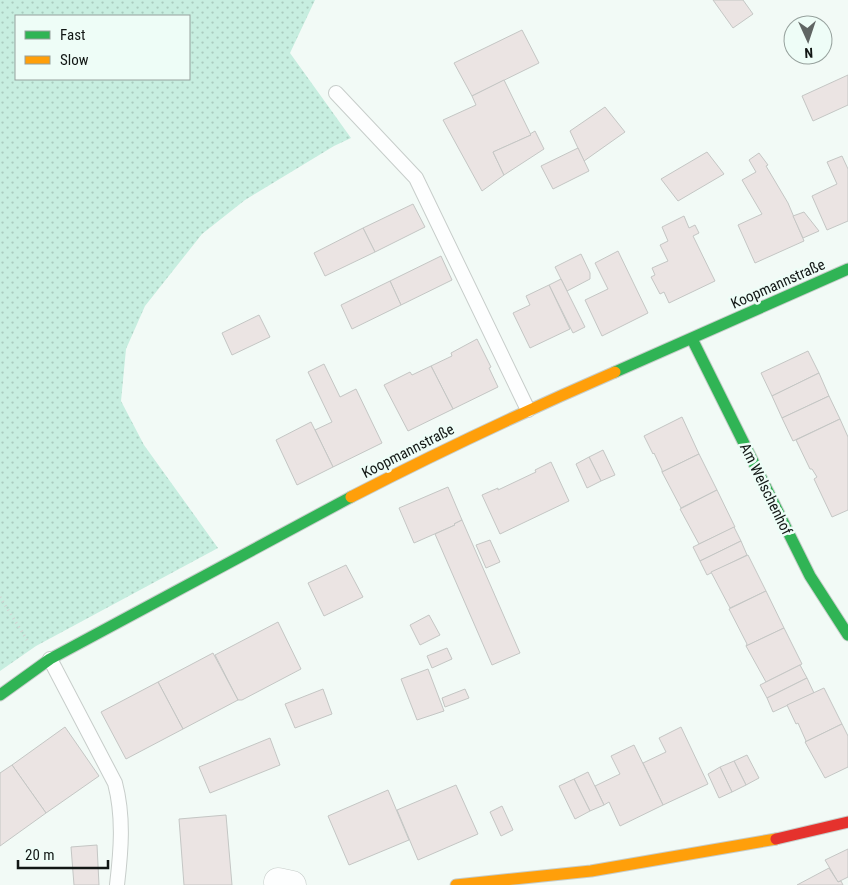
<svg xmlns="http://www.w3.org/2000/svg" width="848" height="885" viewBox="0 0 848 885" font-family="'Roboto Condensed',sans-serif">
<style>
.park{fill:url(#park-dots);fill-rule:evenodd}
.building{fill:#ebe4e3;stroke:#c4c6c4}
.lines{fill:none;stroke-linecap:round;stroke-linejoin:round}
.lane-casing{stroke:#c7cdca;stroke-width:16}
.street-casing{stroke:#c7cdca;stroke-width:29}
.fast-casing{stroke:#c7cdca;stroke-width:13}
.slow-casing{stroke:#c7cdca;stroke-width:13}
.jam-casing{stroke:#c7cdca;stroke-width:13}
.path{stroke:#d2d5d3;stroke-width:3;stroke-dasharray:1 4;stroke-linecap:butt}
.lane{stroke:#fdfefe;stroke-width:14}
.street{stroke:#fdfefe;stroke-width:28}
.fast{stroke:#30b455;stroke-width:11}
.slow{stroke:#ff9f0a;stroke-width:11}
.jam{stroke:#e5322d;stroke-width:11}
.labels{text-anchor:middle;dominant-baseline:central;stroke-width:5;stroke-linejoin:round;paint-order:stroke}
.street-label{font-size:15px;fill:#121715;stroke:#eefdf7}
</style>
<defs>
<pattern id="park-dots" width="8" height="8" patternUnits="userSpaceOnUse" patternTransform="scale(1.25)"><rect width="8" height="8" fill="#c7eee0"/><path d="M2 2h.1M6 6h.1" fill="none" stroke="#aacbbf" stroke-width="1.8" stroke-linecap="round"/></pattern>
</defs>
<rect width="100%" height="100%" fill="#f2faf6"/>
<path class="park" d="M0,0H315L290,53L351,138L334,146L245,200L202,234L145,306L126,349L121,401L144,445L218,548L36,646L0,671ZM16,16H189V79H16Z"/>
<g class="building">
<path d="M713,0H743L753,14L733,28Z"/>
<path d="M522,30L539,63L472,96L454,63Z"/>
<path d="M848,75V105L813,121L802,96Z"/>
<path d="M504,80L531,135L493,152L504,175L482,191L443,120L476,105L472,96Z"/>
<path d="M605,107L625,132L584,161L570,131Z"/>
<path d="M535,131L544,149L504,175L493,152L531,135L530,134Z"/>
<path d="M578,148L589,171L553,189L541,166Z"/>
<path d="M707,152L724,174L678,201L661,179Z"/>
<path d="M759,153L768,165L766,166L788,203L804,241L755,263L738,225L762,214L742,180L756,172L749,160Z"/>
<path d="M842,156L848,169V221L827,230L812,196L837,184L827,162Z"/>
<path d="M413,204L425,227L375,252L363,228Z"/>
<path d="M804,212L819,231L803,238L793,216Z"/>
<path d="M684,216L689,228L695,225L699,233L693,236L715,281L669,303L664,292L660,294L651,277L655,275L652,268L668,261L660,245L668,241L662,227Z"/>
<path d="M363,228L375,252L325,276L314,253Z"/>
<path d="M618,251L648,313L602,336L585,300L608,289L595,263Z"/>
<path d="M581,254L590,273V279L567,291L555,267Z"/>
<path d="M441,256L452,280L401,305L390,281Z"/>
<path d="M561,279L585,327L573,333L549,285Z"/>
<path d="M390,281L401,305L352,329L341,305Z"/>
<path d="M549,285L570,329L530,348L513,313L530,305L526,296Z"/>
<path d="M259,315L270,337L232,355L222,333Z"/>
<path d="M477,339L491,367L489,368L498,387L453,409L431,366L452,356L451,353Z"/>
<path d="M808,351L819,373L772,396L761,373Z"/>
<path d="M324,364L340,397L356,389L382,443L333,467L315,430L332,422L308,372Z"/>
<path d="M431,366L453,409L408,431L384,385L410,372L412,375Z"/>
<path d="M819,373L829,396L782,418L772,396Z"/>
<path d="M829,396L840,419L793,441L782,418Z"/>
<path d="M682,417L699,454L662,472V470L654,453L653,454L644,436Z"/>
<path d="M840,419L848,437V510L832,517L814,479L817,477L812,469H810L796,440Z"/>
<path d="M311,422L333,467L297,485L276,440Z"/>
<path d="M603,450L615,475L601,481L589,457Z"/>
<path d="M699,454L717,490L681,508L662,472Z"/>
<path d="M589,457L601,481L587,488L576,464Z"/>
<path d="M551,462L569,501L500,534L482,495L498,488V490L536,472L535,470Z"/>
<path d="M448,487L462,520L454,524L455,525L414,543L399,508Z"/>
<path d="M717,490L735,527L699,544L680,509Z"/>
<path d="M462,520L520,653L492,665L435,534L455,525L454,524Z"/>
<path d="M734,527L741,541L700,561L693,547Z"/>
<path d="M490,540L500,562L486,568L476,545Z"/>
<path d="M741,541L747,555L707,575L700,561Z"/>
<path d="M748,555L766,591L730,608L711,572Z"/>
<path d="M346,565L363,597L324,616L308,583Z"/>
<path d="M766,591L784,628L746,646L747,644L729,609Z"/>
<path d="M429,615L440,635L420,645L410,625Z"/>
<path d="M278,622L301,669L242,700H238L215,655Z"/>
<path d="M784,628L802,664L766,682L746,646Z"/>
<path d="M447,648L452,659L432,668L427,656Z"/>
<path d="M213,653L238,700L183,729L158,682Z"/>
<path d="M800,665L807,678L767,698L760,685Z"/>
<path d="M428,669L444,711L417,720L401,679Z"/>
<path d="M807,678L814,693L773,712L767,698Z"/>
<path d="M158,682L183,729L126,759L101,712Z"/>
<path d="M824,688L842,724L805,742L806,741L798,723L796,724L787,705Z"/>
<path d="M323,689L332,714L295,728L285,704Z"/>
<path d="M465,689L469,698L445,707L442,698Z"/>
<path d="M842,724L848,736V767L825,778L805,742Z"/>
<path d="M65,727L99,776L46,813L12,765Z"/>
<path d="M681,727L708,784L663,805L643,763L666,752L659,738Z"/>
<path d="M270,738L280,765L210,793L199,767Z"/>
<path d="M634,745L663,805L620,826L609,802L604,805L595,786L620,774L611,756Z"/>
<path d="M747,755L759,778L746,785L734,761Z"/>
<path d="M734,761L746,785L732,792L720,767Z"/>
<path d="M12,765L46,813L0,846V773Z"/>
<path d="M720,767L732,792L719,798L708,774Z"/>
<path d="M588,772L604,805L590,811L574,779Z"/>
<path d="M574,779L590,811L575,819L559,786Z"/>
<path d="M456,785L478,834L418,860L397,810Z"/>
<path d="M388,790L409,840L349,865L328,816Z"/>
<path d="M502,806L513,830L501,836L490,812Z"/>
<path d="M226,815L232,885H184L179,819Z"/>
<path d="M97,845L99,885H74L71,847Z"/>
<path d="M848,849V877L838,882L825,860Z"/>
<path d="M829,868L838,882L841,881L843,885H797Z"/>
</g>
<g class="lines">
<defs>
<g id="lane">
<path d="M336,93L416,178L528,410"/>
<path d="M50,659L115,783C124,817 121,851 117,885"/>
</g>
<path id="street" d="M278,882L292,885"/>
<g id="fast">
<path d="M692,339L810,576L848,635"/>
<path d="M615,372L848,269"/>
<path d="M0,695L50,659L351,497"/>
</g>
<g id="slow">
<path d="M351,497C438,452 525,411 615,372"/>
<path d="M456,885L591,871L776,839"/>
</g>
<path id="jam" d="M776,839L848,822"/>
</defs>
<use href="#lane" class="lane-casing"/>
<use href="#street" class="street-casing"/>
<use href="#fast" class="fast-casing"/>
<use href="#slow" class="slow-casing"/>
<use href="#jam" class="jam-casing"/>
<path class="path" d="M0,597L27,640"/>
<use href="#lane" class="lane"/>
<use href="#street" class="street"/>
<use href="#fast" class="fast"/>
<use href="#slow" class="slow"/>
<use href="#jam" class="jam"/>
</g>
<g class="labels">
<g class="street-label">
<text transform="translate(778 284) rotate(-24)">Koopmannstraße</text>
<text transform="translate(408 451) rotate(-27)">Koopmannstraße</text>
<text transform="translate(766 489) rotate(64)">Am Welschenhof</text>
</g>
</g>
<rect x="15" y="15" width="175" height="65" fill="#eefdf7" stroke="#96a19d"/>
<rect x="25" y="31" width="25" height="8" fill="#30b455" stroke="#96a19d"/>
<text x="60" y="40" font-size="15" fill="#121715">Fast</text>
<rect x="25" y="56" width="25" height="8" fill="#ff9f0a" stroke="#96a19d"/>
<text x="60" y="65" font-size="15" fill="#121715">Slow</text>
<g transform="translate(808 40) rotate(177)"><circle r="24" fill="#eefdf7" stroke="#96a19d"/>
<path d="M0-4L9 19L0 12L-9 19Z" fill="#606664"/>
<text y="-8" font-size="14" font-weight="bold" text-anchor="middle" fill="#121715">N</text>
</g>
<path d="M18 860v8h90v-8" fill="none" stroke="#121715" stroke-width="2.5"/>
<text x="25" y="860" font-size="15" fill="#121715" stroke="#eefdf7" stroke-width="4" paint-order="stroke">20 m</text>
</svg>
